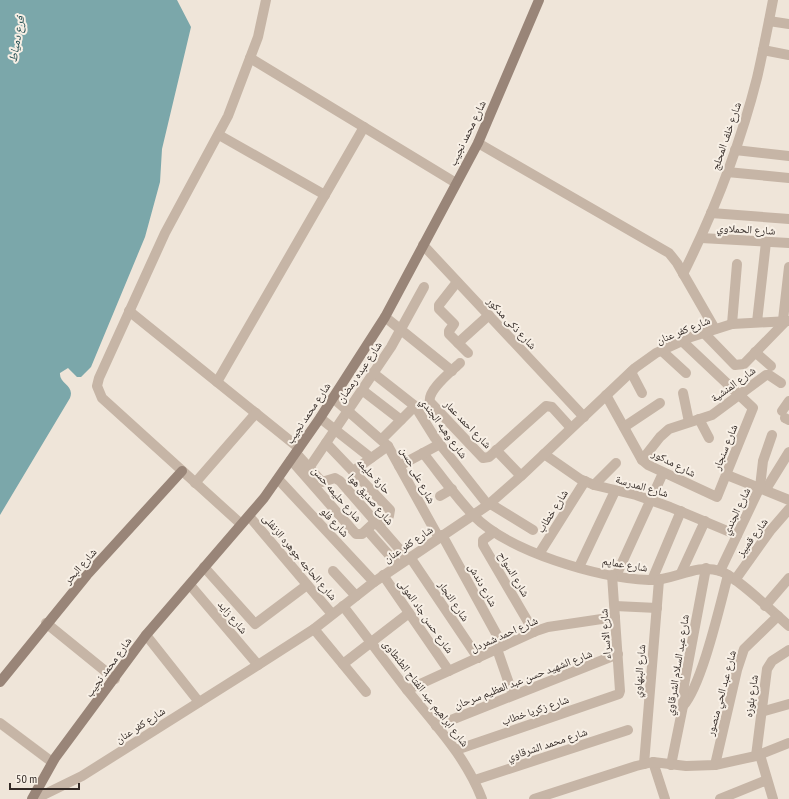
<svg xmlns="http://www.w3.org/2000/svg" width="789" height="799" viewBox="0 0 789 799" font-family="'PT Sans Narrow','Noto Naskh Arabic',sans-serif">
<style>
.water{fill:#7ba7aa}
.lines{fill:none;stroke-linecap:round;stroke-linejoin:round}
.street{stroke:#c6b5a6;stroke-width:10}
.secondary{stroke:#998578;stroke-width:10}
.labels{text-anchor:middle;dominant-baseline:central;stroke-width:4;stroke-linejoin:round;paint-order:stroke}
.street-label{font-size:11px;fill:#332a26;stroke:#f7efe5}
.water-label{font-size:12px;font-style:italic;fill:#204d51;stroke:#f7efe5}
</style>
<rect width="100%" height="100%" fill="#efe5d9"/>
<path class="water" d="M0,0H177L191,27L162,149L160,182L145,237L91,367L81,377H77L68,368L60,373C59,384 75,385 70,398L0,515Z"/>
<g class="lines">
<g class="street">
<path d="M769,21L789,24"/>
<path d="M763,50L789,55"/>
<path d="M250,58L456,183"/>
<path d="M219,135L325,195"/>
<path d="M478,143L669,253L677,263L715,329"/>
<path d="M735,150L789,156"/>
<path d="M727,172L789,178"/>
<path d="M711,213L789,219"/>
<path d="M701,238L789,243"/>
<path d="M423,245L584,417"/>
<path d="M683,274C714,212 740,145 757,78C763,52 768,26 773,0"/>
<path d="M457,282L439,305V309L454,324L449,331V334L468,353"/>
<path d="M129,311L299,448"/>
<path d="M385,317L452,371"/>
<path d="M783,320L789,267"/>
<path d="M757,322L766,242"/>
<path d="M732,324L737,264"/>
<path d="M704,333L735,365L744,364L786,321"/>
<path d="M458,343L489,315"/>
<path d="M662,351L686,373"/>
<path d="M755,352L771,366"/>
<path d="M460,363C452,371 427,390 430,402L483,458L489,457L546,406L552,407L571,428"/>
<path d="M631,372L642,393"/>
<path d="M373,373L415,406L435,438L488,505"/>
<path d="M217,382L364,127"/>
<path d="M362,390L401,420"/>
<path d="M683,393L689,422"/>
<path d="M606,395L642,460L648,465L717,497L753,408L682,341"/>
<path d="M333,398L388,446L439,538"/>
<path d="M782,411L789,401"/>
<path d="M320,418L371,458"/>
<path d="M785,418L789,420"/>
<path d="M699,419L709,438"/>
<path d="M624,427L660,403"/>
<path d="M382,439L415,406"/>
<path d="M326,443L390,510L389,516L378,525"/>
<path d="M496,450L521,476"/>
<path d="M296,453L322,482L335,478L340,481L408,559"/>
<path d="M423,453C439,473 455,496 473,515C509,552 598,578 649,580C674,581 695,563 720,571C736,576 775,614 789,626"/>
<path d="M544,454L580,479L594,485L636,495L670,507L737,535"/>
<path d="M291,460L356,534H362L375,522"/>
<path d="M642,460L660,437L669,429L712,415L766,375H769L781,383"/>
<path d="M399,466L440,444"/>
<path d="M309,468L391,347L424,287"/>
<path d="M353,471L388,446"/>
<path d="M727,475L789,500"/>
<path d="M278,479L374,582"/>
<path d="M195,483L256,413"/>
<path d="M594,485L616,463"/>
<path d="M766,489L789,452"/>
<path d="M440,496L452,489"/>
<path d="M489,503L533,530"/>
<path d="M249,516L332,614"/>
<path d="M241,524L102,398L97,386L99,378L165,233L228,116L258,37L266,0"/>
<path d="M367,530L398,565"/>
<path d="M494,532L483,540V545L534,632"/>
<path d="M442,535L503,646"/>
<path d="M539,554L585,481"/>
<path d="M410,557L478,658"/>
<path d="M204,567L255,624L307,585"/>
<path d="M579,567L615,491"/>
<path d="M333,571L356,596"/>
<path d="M720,571L760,487L763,461L772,435"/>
<path d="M681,573L705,521"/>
<path d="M383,575L449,671"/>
<path d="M616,576L663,473"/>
<path d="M652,580L681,511"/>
<path d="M735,580L770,531L789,509"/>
<path d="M190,585L258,665"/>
<path d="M343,606C365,634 386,663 408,691C436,726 466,757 482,799"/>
<path d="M615,606L657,608"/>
<path d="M765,606L789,578"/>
<path d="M46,623L115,679"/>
<path d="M314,629L366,692"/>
<path d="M146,635L199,702"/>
<path d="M497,649L513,695"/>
<path d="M343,664L409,613"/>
<path d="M407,690L536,631L548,627L615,617"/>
<path d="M683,706C702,685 720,605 728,575"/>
<path d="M761,712L789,704"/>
<path d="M0,723L52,762"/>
<path d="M436,726L618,654"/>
<path d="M456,750L619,694L620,691L612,575"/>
<path d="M760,755L773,799"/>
<path d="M756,756L767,669L772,661L789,650"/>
<path d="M653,762L665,799"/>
<path d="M644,764L659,580"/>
<path d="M671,765L683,706L684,685L706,568"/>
<path d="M715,765L737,670L744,649L778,616"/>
<path d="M475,780L628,730"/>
<path d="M35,799L82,776L258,665L314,629L374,582L488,505L521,476L635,368L656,353L691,337L732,324L789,321"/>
<path d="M534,799L636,766L653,762L686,766L715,765L756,756L789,743"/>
<path d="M720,799L767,780"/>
</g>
<g class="secondary">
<path d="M0,682L87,575L182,471"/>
<path d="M32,799L55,758L146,635L264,498L320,418L385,317L478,143L539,0"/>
</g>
</g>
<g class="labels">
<g class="street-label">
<text transform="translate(467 133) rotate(-64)">شارع محمد نجيب</text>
<text transform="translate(726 136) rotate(-71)">شارع خلف المحلج</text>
<text transform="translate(746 229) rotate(3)">شارع الحملاوي</text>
<text transform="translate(512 323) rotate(47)">شارع ذكى مدكور</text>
<text transform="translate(683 330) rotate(-22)">شارع كفر عنان</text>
<text transform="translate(359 372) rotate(-56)">شارع عبده رمضان</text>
<text transform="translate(733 384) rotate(-36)">شارع المنشية</text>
<text transform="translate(308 413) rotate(-56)">شارع محمد نجيب</text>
<text transform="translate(468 424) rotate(46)">شارع احمد عمار</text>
<text transform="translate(444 428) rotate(54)">شارع وهبه الجندي</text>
<text transform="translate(725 447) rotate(-68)">شارع سنجار</text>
<text transform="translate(674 463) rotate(27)">شارع مدكور</text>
<text transform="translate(418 475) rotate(62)">شارع على حسن</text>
<text transform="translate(374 476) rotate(47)">حارة حليمه</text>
<text transform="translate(642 486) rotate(16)">شارع المدرسة</text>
<text transform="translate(337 494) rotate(49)">شارع حليمه حسن</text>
<text transform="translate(371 499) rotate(49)">شارع صديق هوا</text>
<text transform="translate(552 511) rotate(-58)">شارع خطاب</text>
<text transform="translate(736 511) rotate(-64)">شارع الجندي</text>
<text transform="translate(335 522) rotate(47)">شارع فلو</text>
<text transform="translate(752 537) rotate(-54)">شارع قمبيز</text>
<text transform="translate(408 544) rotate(-34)">شارع كفر عنان</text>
<text transform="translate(300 557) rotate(50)">شارع الحاجه جوهره الزنفلى</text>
<text transform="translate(625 564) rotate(9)">شارع عمايم</text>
<text transform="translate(80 566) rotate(-49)">شارع البحر</text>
<text transform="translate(514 574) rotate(59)">شارع السواح</text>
<text transform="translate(483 585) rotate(61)">شارع دندش</text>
<text transform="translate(454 601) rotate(56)">شارع النجار</text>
<text transform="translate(426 616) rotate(55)">شارع حسن جاد المولى</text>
<text transform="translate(233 617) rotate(50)">شارع زايد</text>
<text transform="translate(504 634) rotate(-24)">شارع احمد شمردل</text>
<text transform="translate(605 634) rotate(-94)">شارع الاسراء</text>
<text transform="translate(677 665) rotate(-81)">شارع عبد السلام الشرقاوي</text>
<text transform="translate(108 667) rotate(-54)">شارع محمد نجيب</text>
<text transform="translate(639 671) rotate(-85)">شارع البنهاوي</text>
<text transform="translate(523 679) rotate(-21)">شارع الشهيد حسن عبد العظيم سرحان</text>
<text transform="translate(426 693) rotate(52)">شارع ابراهيم عبد الفتاح الطنطاوى</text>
<text transform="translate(721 693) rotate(-75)">شارع عبد الحي منصور</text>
<text transform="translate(751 696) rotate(-82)">شارع بلوزه</text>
<text transform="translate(535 710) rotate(-19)">شارع زكريا خطاب</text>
<text transform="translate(140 725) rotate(-33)">شارع كفر عنان</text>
<text transform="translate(547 744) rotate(-18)">شارع محمد الشرقاوي</text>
</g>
<g class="water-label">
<text transform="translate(16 39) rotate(-80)">فرع دمياط</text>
</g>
</g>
<path d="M10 783v6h69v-6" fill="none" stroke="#332a26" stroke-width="2"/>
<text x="16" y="783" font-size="12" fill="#332a26" stroke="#f7efe5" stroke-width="3" paint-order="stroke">50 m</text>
</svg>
